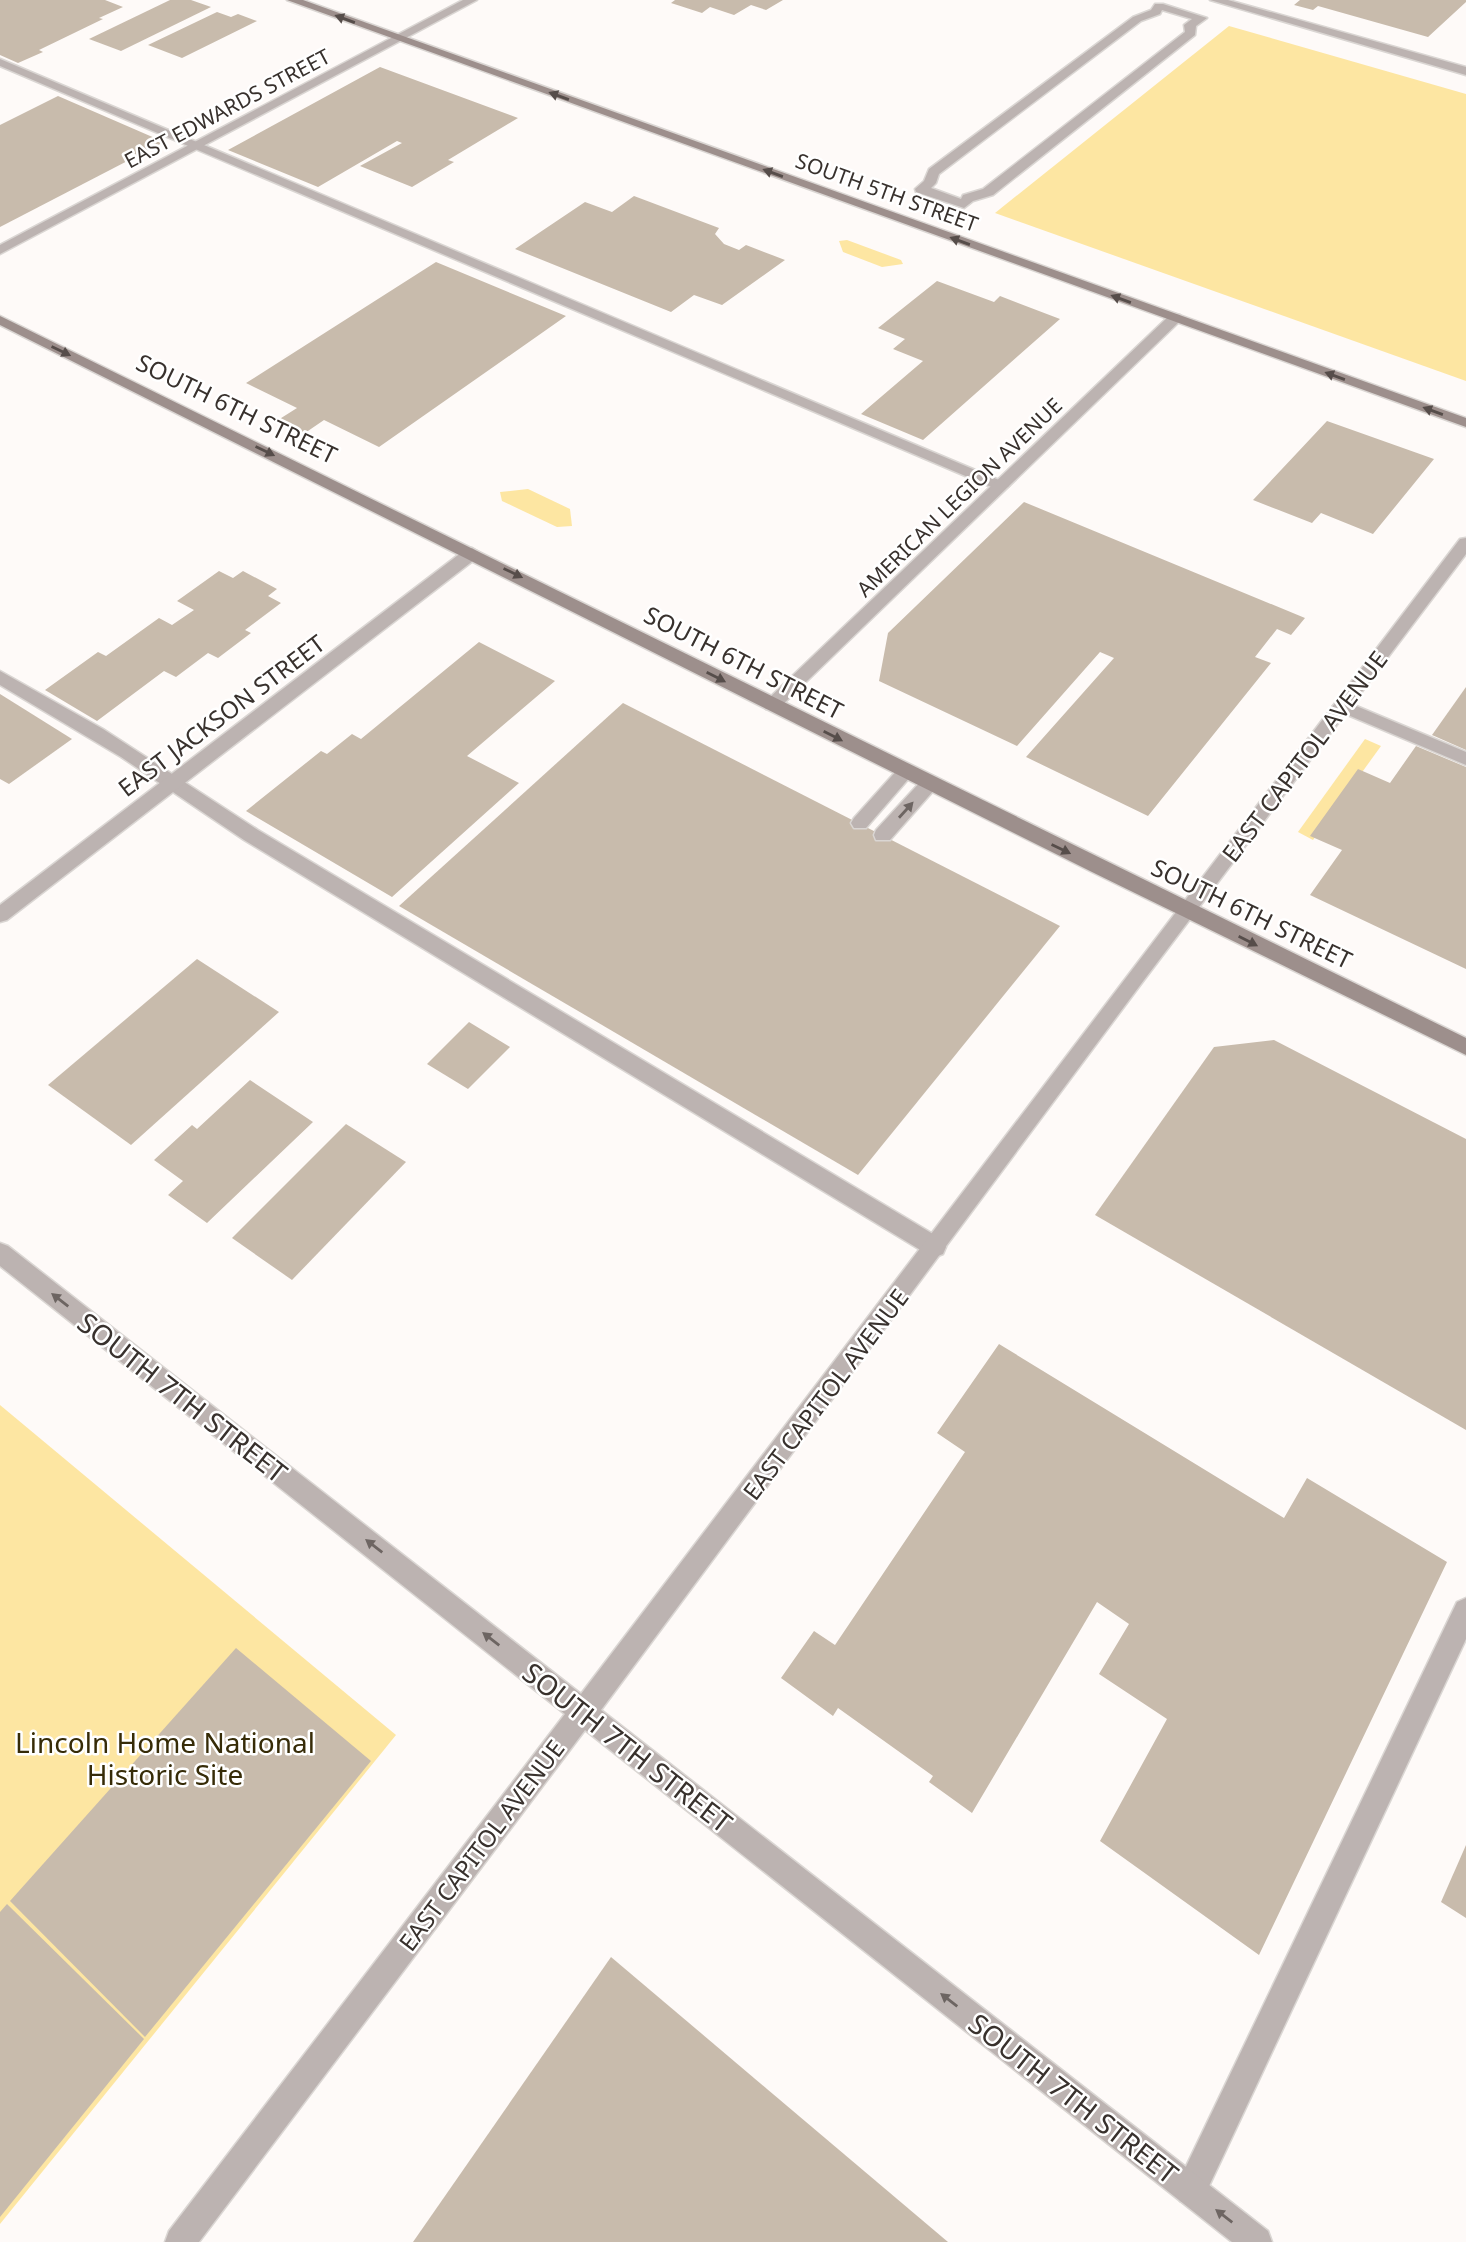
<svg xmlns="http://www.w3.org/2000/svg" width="1466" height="2242" viewBox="0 0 1466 2242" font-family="'Noto Sans',sans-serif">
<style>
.green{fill:#fde6a2}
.building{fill:#c8bbac}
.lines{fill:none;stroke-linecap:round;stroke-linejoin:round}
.service-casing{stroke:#dad6d3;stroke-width:3}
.pedestrian-casing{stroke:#dad6d3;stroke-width:3}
.minor-casing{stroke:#dad6d3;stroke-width:3}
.secondary-casing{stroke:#dad6d3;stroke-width:3}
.service{fill:#bcb3b1;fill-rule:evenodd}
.pedestrian{fill:#bcb3b1;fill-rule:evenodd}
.minor{fill:#bcb3b1;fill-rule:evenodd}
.secondary{fill:#9d8f8c;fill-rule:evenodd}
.oneway{fill:#564d4a}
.oneway2{fill:#6d6562}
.labels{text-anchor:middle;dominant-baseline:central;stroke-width:5;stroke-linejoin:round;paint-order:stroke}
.far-street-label{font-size:21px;fill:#38312d;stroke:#fff}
.street-label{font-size:24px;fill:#38312d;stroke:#fff}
.near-street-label{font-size:28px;fill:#38312d;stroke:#fff}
.near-park-label{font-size:28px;fill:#362b07;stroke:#fff}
</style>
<rect width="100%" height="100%" fill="#fefaf8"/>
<g class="green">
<path d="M1229,26L1466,94V381L995,213Z"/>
<path d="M847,240L901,260L903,264L882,267L843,252L839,241Z"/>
<path d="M528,489L570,509L572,526L557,527L502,501L500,492Z"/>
<path d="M1365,739L1381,746L1313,840L1298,832Z"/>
<path d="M0,1405L396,1735L0,2224Z"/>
</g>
<g class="building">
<path d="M0,0H105L123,7L99,18L103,19L39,50L43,52L18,63L0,55Z"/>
<path d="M170,0H191L211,7L121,51L89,39Z"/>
<path d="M675,0H783L766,10L751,5L734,15L710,7L702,13L671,3Z"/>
<path d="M1300,0H1466V2L1428,37L1318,6L1313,10L1294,5Z"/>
<path d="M217,12L231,17L238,14L257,21L182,58L148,45Z"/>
<path d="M380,67L518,118L448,160L454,162L412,187L360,166L402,143L397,141L318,187L228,150Z"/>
<path d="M58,96L164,142L0,227V125Z"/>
<path d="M634,196L719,228L715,234L724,244L739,250L746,245L785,260L722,305L694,295L671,312L515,249L585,202L612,212Z"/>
<path d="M436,262L566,316L379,447L324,420L305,433L278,420L297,408L246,383Z"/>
<path d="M937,281L994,302L1000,296L1060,319L923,440L861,414L923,361L893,349L905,339L878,328Z"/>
<path d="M1327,421L1434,459L1373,534L1321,513L1312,523L1253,500Z"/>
<path d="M1024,502L1305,618L1291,635L1277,629L1255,657L1271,663L1148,816L1026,757L1114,658L1100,652L1017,746L879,681L888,633Z"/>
<path d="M219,571L233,578L243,571L277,589L268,596L281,603L245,630L251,633L218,658L208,653L176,677L164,671L97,721L45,690L98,652L106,656L159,618L172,625L194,610L177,601Z"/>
<path d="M479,642L555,681L467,756L519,783L392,897L246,811L321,751L327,754L352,734L361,739Z"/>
<path d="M1466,687V750L1432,735Z"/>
<path d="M0,694L72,739L9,784L0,779Z"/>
<path d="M623,703L1060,926L858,1175L399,906Z"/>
<path d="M1416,746L1466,767V969L1310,895L1342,850L1310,836L1358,769L1390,783Z"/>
<path d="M197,959L279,1012L131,1145L48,1085Z"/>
<path d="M469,1022L510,1047L468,1089L427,1064Z"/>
<path d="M1274,1040L1466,1139V1430L1095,1215L1214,1047Z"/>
<path d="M250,1080L313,1122L207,1223L168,1195L183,1181L154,1160L192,1125L197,1129Z"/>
<path d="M346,1124L406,1162L292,1280L232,1238Z"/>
<path d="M999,1344L1284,1518L1307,1478L1447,1562L1259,1955L1100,1841L1167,1719L1099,1674L1129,1624L1097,1602L972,1813L929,1782L933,1776L838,1708L833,1716L781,1678L814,1631L835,1645L965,1452L937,1433Z"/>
<path d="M236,1648L371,1761L145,2037L10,1901Z"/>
<path d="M1466,1845V1918L1441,1902Z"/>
<path d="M7,1904L144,2039L0,2217V1912Z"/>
<path d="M611,1957L948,2242H413Z"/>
</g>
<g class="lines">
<defs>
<g id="service">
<path d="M0,59L1006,483L1009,486L1001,491L996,489L0,66Z"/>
<path d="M0,671L103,729L258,830L943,1240L946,1247L943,1254L935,1257L927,1254L244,840L121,757L0,685Z"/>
<path d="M1342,700L1466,752V765L1336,710L1333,706Z"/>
<path d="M905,766L911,768L914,772L911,776L866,828H854L851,823L854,818L899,768Z"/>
<path d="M929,778L935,779L938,784L935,789L890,840H876L874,835L876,830L923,779Z"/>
<path d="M1466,1598V1639L1202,2201L1191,2205L1180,2201L1176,2190L1180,2179L1457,1602Z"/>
</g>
<path id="pedestrian" d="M1155,4H1163L1207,18L1196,26L1195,35L993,195L973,201L964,208L916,192L915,189L924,181L929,169L1133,17L1151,10ZM1162,10L1192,19L1184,25L1185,32L983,189L963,195L961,199L931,188L936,183L939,174L1141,21L1160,14Z"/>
<g id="minor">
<path d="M463,0H477L0,254V245Z"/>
<path d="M1210,0H1228L1466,67V75Z"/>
<path d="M1175,314L1180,315V321L778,709H766L763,705L766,701L1170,315Z"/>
<path d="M1466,538V554L1144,980L601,1710L1268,2231L1272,2242H1232L585,1730L199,2242H165L169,2231L565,1714L0,1266V1243L8,1246L581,1694L1460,539Z"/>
<path d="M472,548L480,553L478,557L7,920L0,922V905L466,549Z"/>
</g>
<g id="secondary">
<path d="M287,0H303L1466,418V427Z"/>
<path d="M0,316L1466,1038V1055L1092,872L0,325Z"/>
</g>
</defs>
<use href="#service" class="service-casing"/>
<use href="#pedestrian" class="pedestrian-casing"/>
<use href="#minor" class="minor-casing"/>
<use href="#secondary" class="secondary-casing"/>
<use href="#service" class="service"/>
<use href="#pedestrian" class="pedestrian"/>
<use href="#minor" class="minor"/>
<use href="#secondary" class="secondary"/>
</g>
<defs><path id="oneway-solid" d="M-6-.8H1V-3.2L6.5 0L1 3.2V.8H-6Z" transform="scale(1.75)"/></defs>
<g class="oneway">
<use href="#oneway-solid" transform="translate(345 19) rotate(-160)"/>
<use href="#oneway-solid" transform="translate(559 96) rotate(-160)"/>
<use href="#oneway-solid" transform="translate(773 173) rotate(-160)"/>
<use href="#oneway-solid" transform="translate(960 241) rotate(-160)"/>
<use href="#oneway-solid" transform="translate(1121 299) rotate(-160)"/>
<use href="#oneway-solid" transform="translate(61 351) rotate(26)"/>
<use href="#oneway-solid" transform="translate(1335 376) rotate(-160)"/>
<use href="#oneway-solid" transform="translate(1433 411) rotate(-160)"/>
<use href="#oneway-solid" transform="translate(265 451) rotate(26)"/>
<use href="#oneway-solid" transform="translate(513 573) rotate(26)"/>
<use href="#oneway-solid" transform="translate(716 677) rotate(27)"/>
<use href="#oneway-solid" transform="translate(833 736) rotate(27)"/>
<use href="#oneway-solid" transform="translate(1061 849) rotate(26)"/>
<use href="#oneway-solid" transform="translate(1248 941) rotate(27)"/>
</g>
<g class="oneway2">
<use href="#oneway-solid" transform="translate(906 810) rotate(-48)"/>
<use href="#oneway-solid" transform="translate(60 1300) rotate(-142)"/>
<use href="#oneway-solid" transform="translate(374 1546) rotate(-142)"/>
<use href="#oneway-solid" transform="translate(491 1639) rotate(-142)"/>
<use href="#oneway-solid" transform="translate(949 2000) rotate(-142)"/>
<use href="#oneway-solid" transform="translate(1224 2216) rotate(-142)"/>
</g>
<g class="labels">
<g class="far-street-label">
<text transform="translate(227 108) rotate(-28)">EAST EDWARDS STREET</text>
<text transform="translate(887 192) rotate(20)">SOUTH 5TH STREET</text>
<text transform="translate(959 497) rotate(-44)">AMERICAN LEGION AVENUE</text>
</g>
<g class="street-label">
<text transform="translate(237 408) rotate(26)">SOUTH 6TH STREET</text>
<text transform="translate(744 662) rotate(27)">SOUTH 6TH STREET</text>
<text transform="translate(221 715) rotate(-37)">EAST JACKSON STREET</text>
<text transform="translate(1304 756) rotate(-53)">EAST CAPITOL AVENUE</text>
<text transform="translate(1252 913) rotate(26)">SOUTH 6TH STREET</text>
<text transform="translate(825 1394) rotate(-53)">EAST CAPITOL AVENUE</text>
<text transform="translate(481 1845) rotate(-53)">EAST CAPITOL AVENUE</text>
</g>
<g class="near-street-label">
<text transform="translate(183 1397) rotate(38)">SOUTH 7TH STREET</text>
<text transform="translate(628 1747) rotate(38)">SOUTH 7TH STREET</text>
<text transform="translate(1074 2098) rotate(38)">SOUTH 7TH STREET</text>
</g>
<g class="near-park-label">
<text x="165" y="1742">Lincoln Home National<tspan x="165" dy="32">Historic Site</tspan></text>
</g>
</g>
</svg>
